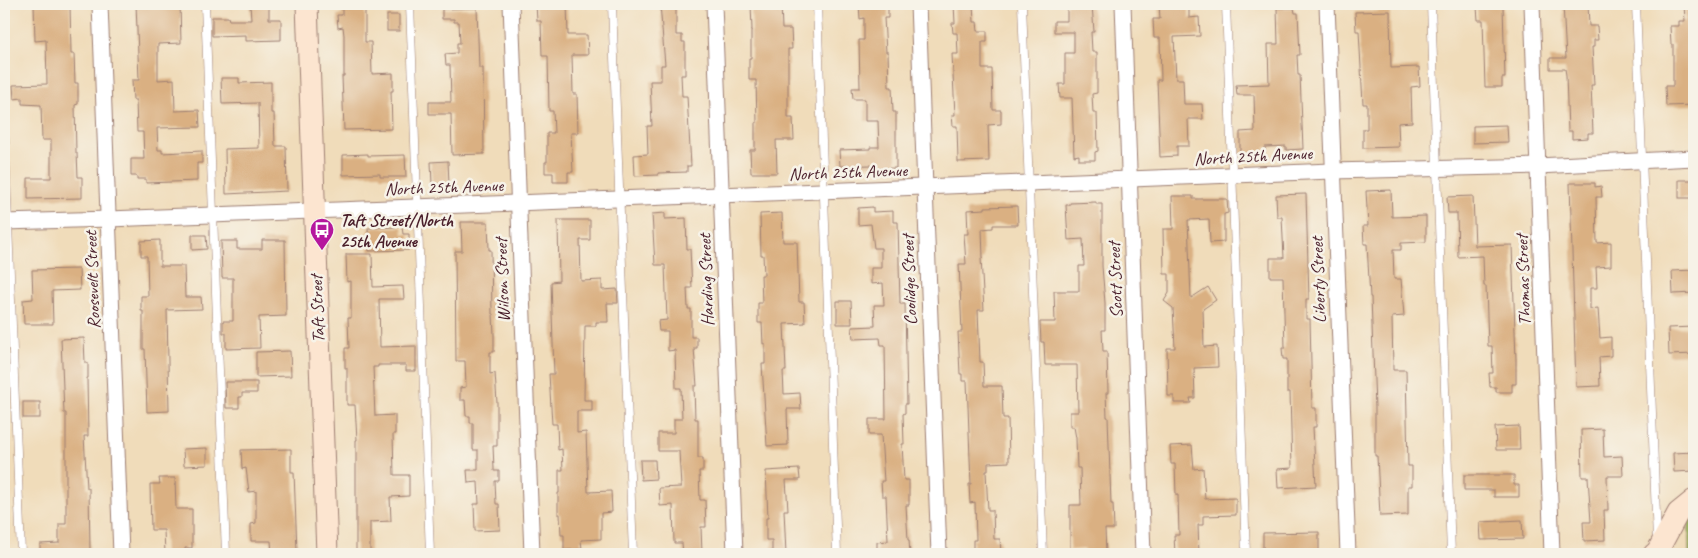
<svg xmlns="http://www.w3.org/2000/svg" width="1698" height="558" viewBox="0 0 1698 558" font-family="Caveat,sans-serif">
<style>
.green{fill:#a1c067;stroke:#767049}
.building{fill:#dab082}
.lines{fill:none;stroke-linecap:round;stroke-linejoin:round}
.lane-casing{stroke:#9d7e72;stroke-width:9}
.street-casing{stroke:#9d7e72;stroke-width:17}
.secondary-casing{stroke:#9d7e72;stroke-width:23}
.lane{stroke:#fff;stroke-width:8}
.street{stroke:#fff;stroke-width:15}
.secondary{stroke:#fce5d0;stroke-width:21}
.labels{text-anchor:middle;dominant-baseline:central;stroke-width:5;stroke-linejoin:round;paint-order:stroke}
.street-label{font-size:18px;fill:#4a1f2b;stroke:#f7f3e8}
.poi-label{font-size:18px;font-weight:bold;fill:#4a1f2b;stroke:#f7f3e8;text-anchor:start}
</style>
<rect width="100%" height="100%" fill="#f7f3e8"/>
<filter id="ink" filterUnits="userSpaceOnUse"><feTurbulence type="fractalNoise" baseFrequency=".02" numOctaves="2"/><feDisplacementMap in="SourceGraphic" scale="10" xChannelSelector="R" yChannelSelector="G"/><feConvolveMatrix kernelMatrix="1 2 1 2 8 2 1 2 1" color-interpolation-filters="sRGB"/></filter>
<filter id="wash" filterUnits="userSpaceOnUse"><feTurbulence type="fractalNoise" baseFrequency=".0096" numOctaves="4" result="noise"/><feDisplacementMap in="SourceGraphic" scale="20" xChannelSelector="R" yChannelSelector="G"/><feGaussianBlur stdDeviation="1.12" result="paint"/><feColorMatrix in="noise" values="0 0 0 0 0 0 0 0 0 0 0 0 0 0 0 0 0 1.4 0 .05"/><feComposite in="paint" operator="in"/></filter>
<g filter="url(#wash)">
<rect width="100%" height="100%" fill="#f0dcba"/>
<path class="green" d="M1694,513V554H1689V519Z"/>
<g id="blocks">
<g class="building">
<path d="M34,4H70L71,54H74L75,83H78V104L75,105L76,153H77L78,177H82V198L28,199V178H51V140H42L41,105L22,104V98L14,99L13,85L47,84L46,40L35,41Z"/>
<path d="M136,4H180L181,43L158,44V80L174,79L175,111L199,110L200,127L157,128L158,150H162V153L202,151V163H197V181L146,183V179H137V176H131V159H144L143,132H137L136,100H133L132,80H139Z"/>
<path d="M250,4H269V19H281V40L246,41V35L212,36V17H228L229,20H251Z"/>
<path d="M342,4H365V42H371L372,74L393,73V91H391L392,129L344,130L342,76H344V35L343,27L338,28L337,15H342Z"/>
<path d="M536,4H567L568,35H587L588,55H572L573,94H577L578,133H571L573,172H568V182H553V173H545V162H547V133H554L553,111H549L548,56H542L541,21H537Z"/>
<path d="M660,4H676V35H682V42H685V75H681L682,96H687L691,166H687V172L658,173V175L635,176L634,155L648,154L647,126H652L650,81H661V65H665Z"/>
<path d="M751,4H781L782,29H791L792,49H788V118H793L794,140H776L777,173H751L750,150H755V123H757L756,80H749V58H751V30H752Z"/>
<path d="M859,4H888V18H884L886,52H888L889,87H892L893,112H896V168L871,169V165L840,166L839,150L870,149V147H879L878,121H865V99H853L852,88H860L859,40H864V18L860,19Z"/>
<path d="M954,4H973L974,22H977L978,31H987V42H982V69H992L993,110H1001V124L988,125L989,161L958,162L957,126H953L952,115H955L952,54H958L957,33H953L952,23H955Z"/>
<path d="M1067,4H1092L1094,32H1091L1092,52H1097V93L1092,94L1093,113H1097L1098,151L1095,152V160H1079V155L1074,156L1072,98H1060L1059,84H1065V53H1074V32H1054V21H1067Z"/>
<path d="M1159,4H1189V18L1199,17L1200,36L1174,37L1176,79H1183L1184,104H1202L1203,119H1188L1189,146H1177V156L1160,157L1157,80H1161L1160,38H1154L1153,19H1160Z"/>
<path d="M1563,4H1588L1589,26H1597L1598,40H1594V47H1592L1594,85H1591L1593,133H1588V138L1572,139V131H1568L1566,75L1565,69H1550V58H1566Z"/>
<path d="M1684,4H1694V105L1666,106L1665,86H1673V44H1671L1670,26H1679V21H1685Z"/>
<path d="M1503,6L1505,78H1502V87H1485L1483,20H1478L1477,7Z"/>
<path d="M477,8L479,68H483L484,154L452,155L451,114H429V102H451L450,65H446L445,54L457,53V43H460L459,22H454V19H442V9Z"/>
<path d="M1277,8H1294L1295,13H1298L1300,55H1297L1298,75H1300L1303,149L1286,150V146L1265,147V153L1240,154V132L1255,131L1254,95H1237L1236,85L1269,84L1268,44H1278Z"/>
<path d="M1390,11L1391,68L1419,67L1420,86L1411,87L1412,122L1398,123L1399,147L1363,148V129H1367V104H1363L1359,31H1356L1355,12Z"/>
<rect x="387" y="15" width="12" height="16"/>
<path d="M221,78H239V83L271,82V113H274L275,146H286L287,191L226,194L225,149L259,148L258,103L222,104Z"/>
<path d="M1507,125L1508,142L1473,143V126Z"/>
<path d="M368,154V156L405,155L406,177H380V174L343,175V155Z"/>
<path d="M448,161L449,184H432L431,162Z"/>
<rect x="1679" y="180" width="15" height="18"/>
<path d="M1570,183H1595V187L1601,186L1602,197H1596L1597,243L1611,242V266L1596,267L1597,288H1590V309L1598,308L1600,338L1611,337V356L1599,357L1600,386L1576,387Z"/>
<path d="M1391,190L1392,217L1426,216V242L1401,243V250H1393L1394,279H1401L1404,316L1392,317L1393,370H1406L1408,466H1412V486H1408V515L1380,516L1377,456H1375V408L1371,297H1370L1367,244H1364L1363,226H1368L1366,191Z"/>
<path d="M1306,194L1309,299H1306V319H1310L1312,408H1316V427H1313L1316,486L1278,488L1277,469L1292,468L1290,392H1287V359H1283L1282,348H1285L1283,277H1270V258H1284L1282,217H1277L1276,195Z"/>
<path d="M1172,196H1193V199H1227L1228,213L1224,214V242L1210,243L1209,219L1188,220L1191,298L1208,287L1216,300L1203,309L1204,347L1217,346L1218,367L1194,368L1195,398H1190L1191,403H1174V396H1168L1167,348H1175L1173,308L1164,301L1169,293V274H1164L1163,229H1173Z"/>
<path d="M1473,196L1475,246L1512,245L1516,360V384H1512V392H1496V387H1490L1489,373H1493L1492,346H1488L1486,286H1484L1483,256L1458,257L1457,213H1448L1447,197Z"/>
<path d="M1096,202V204H1102V266L1105,303V330H1102L1103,351H1107L1108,393H1106L1107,417H1108L1111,504H1113L1114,529H1105L1106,554H1085V549L1070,550V505H1081L1080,468H1077L1076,438L1074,427H1070V412H1078L1077,365H1045L1044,342H1041L1040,322H1055L1054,291H1079V266H1084L1083,239L1068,240L1066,205H1070V203Z"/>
<path d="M1017,206L1018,225H993V228L982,229L983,258H981L984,310H978L980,362H983L984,386H1002L1003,418H1008L1009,462L988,463V471H986L988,510H993L994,539H1000L1001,554H973V540H976L975,502L970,503L969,484H971L967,381H962V374H960L958,332H962L959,264H966L964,234H968L967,210L985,209V207Z"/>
<path d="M873,207V212L893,211V222H898L900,304H905L907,404H905V413L903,414L904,444H902L904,480H909V505H906L908,540H909L910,554H877V542L888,541L886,496H882L881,481H884L881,435H869V419H886L885,345H881L880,338L853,339L852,327L875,326L874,305H884L883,283L871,284V268H881V248H874L871,224L858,225V208Z"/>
<path d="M665,213V219L686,218L687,249H690L692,288H687L688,309H691V337H697V348H694L697,386H694L695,419H698V458H703V471H699L700,500H705L706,527H701L702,554H683L682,543H674L673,505L660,506L659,488L681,487L679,451H658V433H674V419H682L681,388H676L675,350L668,351V331H659L658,321L667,320L665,265H655L652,214Z"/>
<path d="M782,213L783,242H797L799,302H804L805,323L784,324L786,371H783L784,394L800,393L801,409H787L788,445L767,446L762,364H765V343L763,344L762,323H758V303H762L761,275H764L763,255H761L760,214Z"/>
<path d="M558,220H590V240H580L581,281L602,280V290L617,289L618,303H607L608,322H596V326H585L584,400H592V411H577V433L586,432L588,492L611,491L612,512L601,513V539L581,540L582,549L564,550V535H561L560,514H558V493H559V470H563L562,449L558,450L557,424H552L549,374H554L551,282L559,281Z"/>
<path d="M461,222H488L489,250H491L492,314H493L494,335V352H490V374L495,373L497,403V446H493L494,469V471H499V481H495L496,504H499L500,530L475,531L474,504H479L478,482L468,483L467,470H478V450H473V423H470V416H466L465,400H460V388L466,387L465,361H456L455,251H462Z"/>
<path d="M402,227L403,234H409V250L369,251L368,228Z"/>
<path d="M192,235H206L207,249L192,250Z"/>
<path d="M160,240V266H184L185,297H201L202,309L167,310L169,411L147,412L145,349H143V311H141V296H148L147,256H141V241Z"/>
<path d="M262,240H285L286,316L259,317L260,348L226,349V333H223V321H233V278H222L221,241H237V249H262Z"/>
<path d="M346,254H372L373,287L403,286L404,299H379L380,347L416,346V371H406V365H378V367H373L375,416L395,415V434H393L394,475H409V496L390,497L391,521L370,522V554H356V440H357L355,405H347V368H345V348H349L348,318H351V281L347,282Z"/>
<path d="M79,269L80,290L52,291L53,324H24L23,300L33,299L32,270Z"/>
<path d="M1694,270V293L1673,294L1672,271Z"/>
<path d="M837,301H851L852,324H837Z"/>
<path d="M1694,327V354L1669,355L1668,328Z"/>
<path d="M84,338L85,363H88V378H87L88,436H84L87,488H89L90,551L89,554H40V544L59,543V524H66V413H64L61,339Z"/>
<path d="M290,351L291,376L256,377V352Z"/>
<path d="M225,382H257V393H242V397H239V408H226Z"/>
<rect x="23" y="402" width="17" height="16"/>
<path d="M1519,426L1520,450H1496L1495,427Z"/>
<path d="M1603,429L1604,457L1622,456L1623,476H1607L1608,510H1604L1605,540L1584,541L1583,522H1591L1588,477H1582L1581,430Z"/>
<path d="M1192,445L1194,469L1203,468L1205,499L1236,498V515L1203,516V525H1198L1199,554H1175L1174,535H1179L1178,495H1176L1175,464H1171L1170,446Z"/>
<path d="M207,448V465L184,466L183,449Z"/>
<path d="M291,449V472H294L297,551L292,552V554H272L271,541H251V524L256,523V491L249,492L246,468L242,469L241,450Z"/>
<path d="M1694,452V471L1674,472L1673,453Z"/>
<path d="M640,460H655L656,479L641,480Z"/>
<path d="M799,469L800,480H786L788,510H784L786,554H772V540H766V518H768L766,471Z"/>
<path d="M1464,475H1514V485H1519V497H1494V490H1464Z"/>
<path d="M159,478H175L176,509H192V548H185V554H165L164,530H151L150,484H160Z"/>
<path d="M1522,520L1523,539L1481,540L1480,522Z"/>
<path d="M1319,532V551L1263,553V533Z"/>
</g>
</g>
</g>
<g filter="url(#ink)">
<use href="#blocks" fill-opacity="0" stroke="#9d7e72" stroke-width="1"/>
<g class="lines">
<defs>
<g id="lane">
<path d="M205,4L226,554"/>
<path d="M410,4L430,554"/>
<path d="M612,4L633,554"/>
<path d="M817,4L837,554"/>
<path d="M1022,4L1043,554"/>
<path d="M1226,4L1246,554"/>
<path d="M1431,4L1451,554"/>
<path d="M1636,4L1657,541"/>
<path d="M4,123L21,554"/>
</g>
<g id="street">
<path d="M100,4L121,554"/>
<path d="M511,4L532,554"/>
<path d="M714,4L735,554"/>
<path d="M918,4L939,554"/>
<path d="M1123,4L1143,554"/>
<path d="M1327,4L1348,554"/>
<path d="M1532,4L1552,554"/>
<path d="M4,222L109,219L1332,171L1538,166L1694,158"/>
</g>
<g id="secondary">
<path d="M307,4L327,554"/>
<path d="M1654,554L1657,552L1678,513L1694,500"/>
</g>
</defs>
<use href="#lane" class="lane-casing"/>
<use href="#street" class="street-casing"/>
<use href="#secondary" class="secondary-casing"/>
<use href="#lane" class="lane"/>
<use href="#street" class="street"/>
<use href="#secondary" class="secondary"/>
</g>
</g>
<defs>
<symbol id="bus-pin" viewBox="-11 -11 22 30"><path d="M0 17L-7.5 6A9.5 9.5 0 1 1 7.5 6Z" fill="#b5179e" stroke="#f7f3e8"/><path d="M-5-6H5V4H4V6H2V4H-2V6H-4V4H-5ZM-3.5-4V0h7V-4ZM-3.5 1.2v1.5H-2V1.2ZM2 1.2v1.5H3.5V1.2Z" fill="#fff"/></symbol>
</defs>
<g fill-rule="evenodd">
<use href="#bus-pin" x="308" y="216" width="28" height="38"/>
</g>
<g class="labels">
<g class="street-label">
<text transform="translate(1253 156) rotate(-3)">North 25th Avenue</text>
<text transform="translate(848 172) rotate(-2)">North 25th Avenue</text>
<text transform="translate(444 187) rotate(-2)">North 25th Avenue</text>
<text transform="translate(92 280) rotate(-92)">Roosevelt Street</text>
<text transform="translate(502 280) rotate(-92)">Wilson Street</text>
<text transform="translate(706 280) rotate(-92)">Harding Street</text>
<text transform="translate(909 280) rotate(-92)">Coolidge Street</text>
<text transform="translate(1115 280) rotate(-92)">Scott Street</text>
<text transform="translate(1318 280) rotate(-92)">Liberty Street</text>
<text transform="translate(1523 280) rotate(-92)">Thomas Street</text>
<text transform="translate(317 309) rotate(-92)">Taft Street</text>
</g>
<g class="poi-label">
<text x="340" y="220">Taft Street/North<tspan x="340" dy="21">25th Avenue</tspan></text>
</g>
</g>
<rect width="1698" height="558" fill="none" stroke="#f7f3e8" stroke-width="20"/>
</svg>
